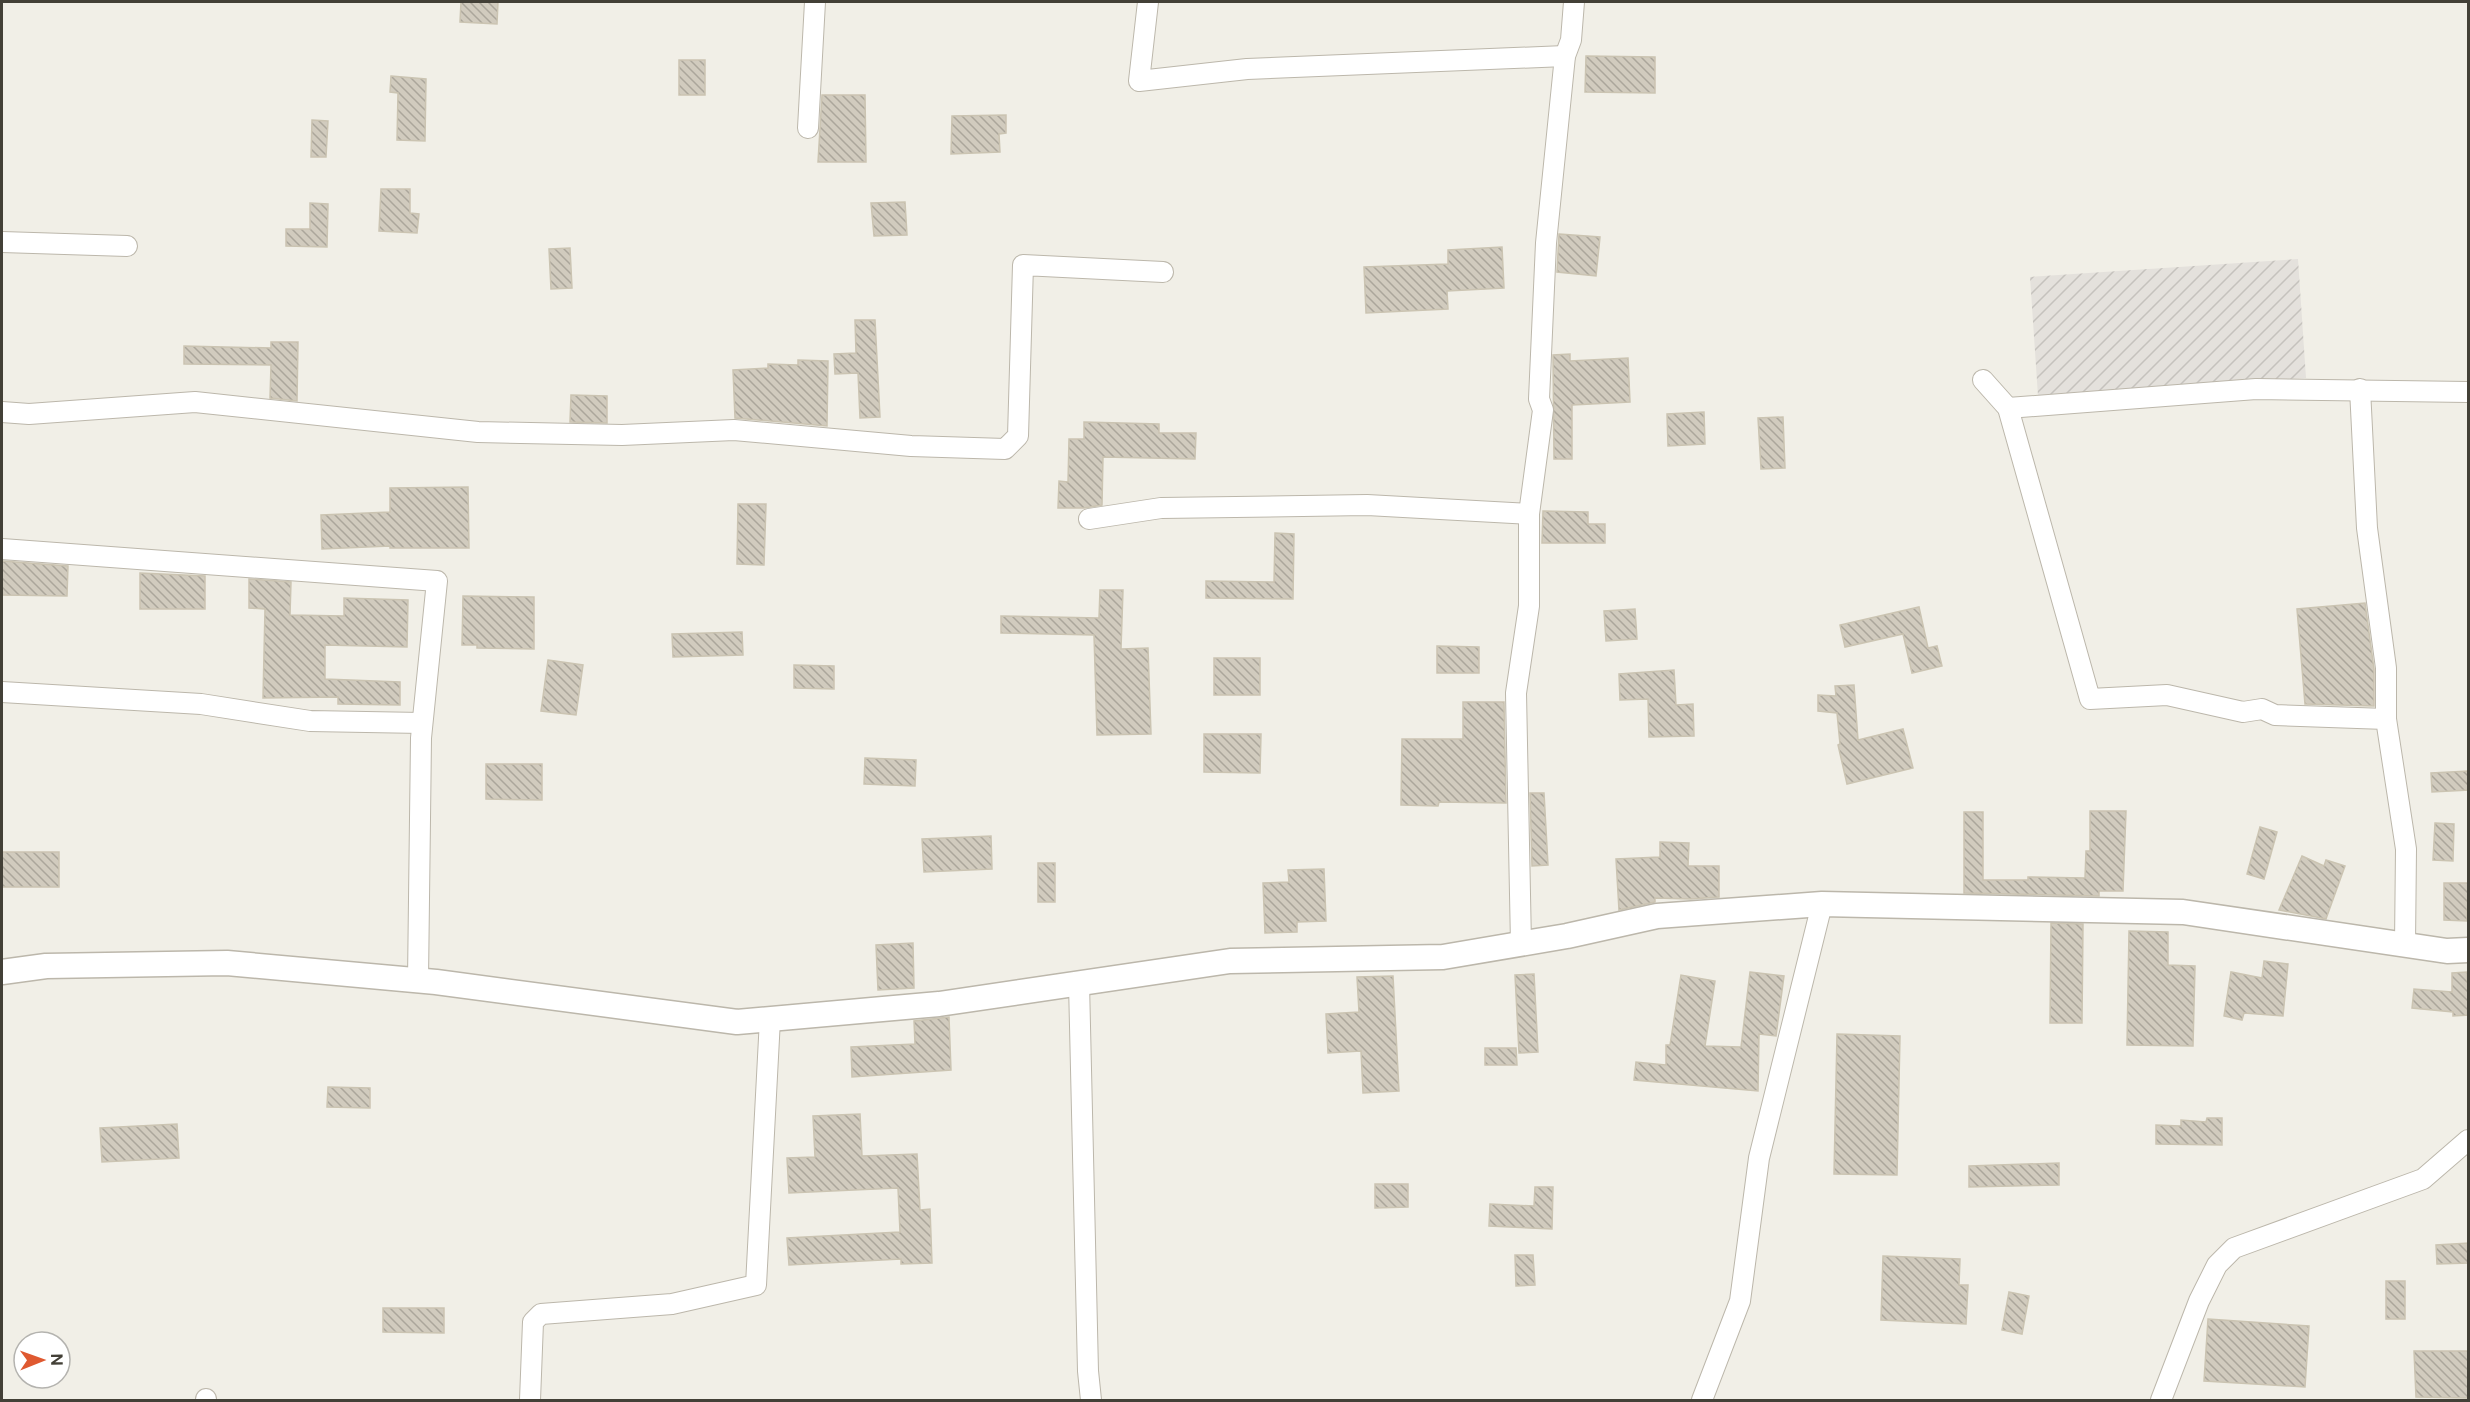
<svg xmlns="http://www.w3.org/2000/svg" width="2470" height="1402" viewBox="0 0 2470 1402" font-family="'Public Sans',sans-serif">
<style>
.industrial{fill:url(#industrial-furrows)}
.building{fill:url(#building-back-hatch);stroke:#cbc4b2;stroke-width:1.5}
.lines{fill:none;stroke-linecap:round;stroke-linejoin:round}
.minor-casing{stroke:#bcb7ab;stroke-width:22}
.tertiary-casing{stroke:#bcb7ab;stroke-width:27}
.minor{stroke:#fff;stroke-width:20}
.tertiary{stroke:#fff;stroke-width:24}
</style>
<defs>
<pattern id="industrial-furrows" width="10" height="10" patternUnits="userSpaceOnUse" patternTransform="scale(1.5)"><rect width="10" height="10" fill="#e4e1dc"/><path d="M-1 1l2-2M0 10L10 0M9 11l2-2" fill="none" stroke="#c5c2bd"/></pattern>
<pattern id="building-back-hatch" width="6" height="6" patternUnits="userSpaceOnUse" patternTransform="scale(1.5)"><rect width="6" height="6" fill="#d1cbbe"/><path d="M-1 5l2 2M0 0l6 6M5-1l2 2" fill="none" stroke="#aba69b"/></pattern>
</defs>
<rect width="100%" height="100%" fill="#f1efe7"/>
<path class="industrial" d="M2298,259L2306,378L2038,396L2030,277Z"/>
<g class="building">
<path d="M461,2H498L497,24L460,22Z"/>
<path d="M1586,56L1655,57V93L1585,92Z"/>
<rect x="679" y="60" width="26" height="35"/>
<path d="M391,76L426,79L425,141L397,140L398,93L390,92Z"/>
<path d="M822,95H865L866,162H818Z"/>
<path d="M1006,115V133L999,134L1000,152L951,154L952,116Z"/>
<path d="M312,120L328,121L326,157H311Z"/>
<path d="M381,189H410V213L419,214L417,233L379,231Z"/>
<path d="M905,202L907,235L874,236L871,203Z"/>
<path d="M310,203L328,204L327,247L286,246V229H310Z"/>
<path d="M1559,234L1600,237L1596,276L1557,272Z"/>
<path d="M1502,247L1504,288L1447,291L1448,309L1366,313L1364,267L1448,264V250Z"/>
<path d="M570,248L572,288L551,289L549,249Z"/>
<path d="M855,320H875L880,417L860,418L858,373L835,374L834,354L856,353Z"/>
<path d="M271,342H298L297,401L270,398L271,365L184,364V346L271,348Z"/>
<path d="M1570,354V361L1628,358L1630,402L1572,405V459H1554L1553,355Z"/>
<path d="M798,360L828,361L827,426L735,418L733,370L768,368V364L798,365Z"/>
<path d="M571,395L607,396V423L570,422Z"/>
<path d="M1704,412L1705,444L1668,446L1667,414Z"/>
<path d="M1783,417L1785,468L1761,469L1758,418Z"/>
<path d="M1084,422L1159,424V433H1196L1195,459L1103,457L1102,505L1084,508H1058L1059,481L1068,482L1069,439H1084Z"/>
<path d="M468,487L469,548H390V546L322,549L321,515L390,512V488Z"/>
<path d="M738,504H766L764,565L737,564Z"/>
<path d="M1543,511L1588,512V524H1605V543H1542Z"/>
<path d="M1275,533L1294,534L1293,599L1206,598V581L1274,582Z"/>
<path d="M2,561L68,566L67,596L2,595Z"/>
<path d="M140,573L205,576V609H140Z"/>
<path d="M249,579L291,582L290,615L344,616V598L408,600L407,647L325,645V679L400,682V705L338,704V697L263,698L265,609L249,608Z"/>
<path d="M1100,590H1123L1121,649L1148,648L1151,734L1097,735L1094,635L1001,633V616L1099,618Z"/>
<path d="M463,596L534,597V649L477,648V645H462Z"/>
<path d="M2365,603L2374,669V706L2305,704L2297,609Z"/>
<path d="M1919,607L1928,648L1937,646L1942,666L1912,673L1903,634L1845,647L1840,625Z"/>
<path d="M1635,609L1637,639L1606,641L1604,611Z"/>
<path d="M742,632L743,655L673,657L672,634Z"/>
<path d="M1437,646L1479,647V673H1437Z"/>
<rect x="1214" y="658" width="46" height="37"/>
<path d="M548,660L583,665L576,715L541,711Z"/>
<path d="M794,665L834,666V689L794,688Z"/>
<path d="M1674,670L1676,705L1693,704L1694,736L1649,737L1648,699L1620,700L1619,674Z"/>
<path d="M1854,685L1858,740L1903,729L1913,768L1847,784L1838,745L1840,744L1837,713L1818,711V695L1836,696L1835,686Z"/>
<path d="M1463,702H1504L1506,803L1439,802L1438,806L1401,805L1402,739H1463Z"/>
<path d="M1204,734H1261L1260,773L1204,772Z"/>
<path d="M865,758L916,760L915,786L864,784Z"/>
<path d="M486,764H542V800L486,799Z"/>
<path d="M2469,771V790L2432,792L2431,773Z"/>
<path d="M1530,793H1544L1548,865L1532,866Z"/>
<path d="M2090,811H2126L2123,891H2099V896L1964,893V812H1983V880H2028V877L2085,878L2086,851H2090Z"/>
<path d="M2435,823L2454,824L2453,861L2433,860Z"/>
<path d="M2260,827L2277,832L2264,879L2247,874Z"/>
<path d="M991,836L992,869L924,872L922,839Z"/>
<path d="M1660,842L1689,843L1688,866H1719V897L1691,899L1655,898V902L1619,910L1616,859L1660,857Z"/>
<rect x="2" y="852" width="57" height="35"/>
<path d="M2302,856L2324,866L2326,860L2345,866L2326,919L2279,910Z"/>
<rect x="1038" y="863" width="17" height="39"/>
<path d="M1324,869L1326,921L1297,922V932L1265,933L1263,883L1289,882L1288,870Z"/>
<path d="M2444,883H2468L2467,921L2444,920Z"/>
<path d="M2051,923L2083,924L2082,1023H2050Z"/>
<path d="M2129,931L2168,932V965L2195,966L2193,1046L2127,1045Z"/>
<path d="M913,943L914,988L878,990L876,945Z"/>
<path d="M2264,961L2288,964L2283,1016L2244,1013L2242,1020L2224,1016L2231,972L2262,978Z"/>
<path d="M1750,972L1784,976L1776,1036L1759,1034L1758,1091L1634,1080L1636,1062L1666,1065V1045H1670L1681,975L1715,981L1705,1046L1741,1047Z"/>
<path d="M2467,972L2469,1015L2453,1016V1012L2412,1008L2414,989L2452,992V973Z"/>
<path d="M1534,974L1538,1052L1519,1053L1515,975Z"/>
<path d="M1393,976L1399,1091L1363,1093L1361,1051L1328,1053L1326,1014L1359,1012L1357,977Z"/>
<path d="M949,1017L951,1070L852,1077L851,1047L915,1044L914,1021Z"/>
<path d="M1837,1034L1900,1036L1897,1175L1834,1174Z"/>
<path d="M1485,1048H1516L1517,1065H1485Z"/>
<path d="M328,1087L370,1088V1108L327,1107Z"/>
<path d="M860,1114L862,1156L917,1154L920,1210L930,1209L932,1263L901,1264V1259L789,1265L787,1238L900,1232L898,1188L789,1193L787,1158L815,1157L813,1116Z"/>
<path d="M2207,1118H2222V1145L2156,1144V1125L2181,1126V1120L2206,1122Z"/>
<path d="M177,1124L179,1158L102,1162L100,1128Z"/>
<path d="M2059,1163V1185L1969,1187V1166Z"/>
<path d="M1375,1184H1408V1207L1375,1208Z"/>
<path d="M1535,1187H1553L1552,1229L1489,1226L1490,1204L1534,1206Z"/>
<path d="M2469,1243V1263L2437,1264L2436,1245Z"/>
<path d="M1515,1255H1533L1535,1285L1516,1286Z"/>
<path d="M1883,1256L1960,1259L1959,1285H1968L1966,1324L1881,1320Z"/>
<rect x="2386" y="1281" width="19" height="38"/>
<path d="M2009,1292L2029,1296L2022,1334L2002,1330Z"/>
<path d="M383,1308H444V1333L383,1332Z"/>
<path d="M2208,1319L2309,1326L2305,1387L2204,1381Z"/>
<path d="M2414,1351H2468V1398L2416,1397Z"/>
</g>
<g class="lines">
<defs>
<g id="minor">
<path d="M1148,2L1139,81L1247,69L1565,56"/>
<path d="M808,128L815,2"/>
<path d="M2,242L127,246"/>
<path d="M1983,380L2008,408L2090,699L2167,695L2243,712L2262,709L2275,715L2386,719L2406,849L2405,944"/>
<path d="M2360,389L2367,528L2386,668V719"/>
<path d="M2008,408L2256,389L2468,392"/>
<path d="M2,412L29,414L195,402L478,432L622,435L734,430L911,446L1005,449L1018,436L1023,265L1163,272"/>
<path d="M1089,519L1161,508L1367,505L1529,514"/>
<path d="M2,549L437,581L421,738L418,980"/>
<path d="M2,692L201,704L310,721L422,723"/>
<path d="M1521,944L1516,693L1529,606V514L1543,410L1539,399L1546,243L1565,56L1571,40L1574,2"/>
<path d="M1079,983L1088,1371L1091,1400"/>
<path d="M206,1400V1399"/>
<path d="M530,1400L533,1322L541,1314L672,1304L756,1285L770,1019"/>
<path d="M1702,1400L1740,1301L1759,1158L1822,904"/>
<path d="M2161,1400L2199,1301L2217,1265L2234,1248L2423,1179L2468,1140"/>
</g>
<path id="tertiary" d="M2,972L46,966L227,963L436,982L737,1022L939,1004L1230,961L1443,957L1567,936L1657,916L1822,904L2183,912L2447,951L2468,950"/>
</defs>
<use href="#minor" class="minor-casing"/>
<use href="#tertiary" class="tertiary-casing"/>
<use href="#minor" class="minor"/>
<use href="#tertiary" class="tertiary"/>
</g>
<rect width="2470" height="1402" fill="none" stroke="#434037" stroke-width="6"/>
<g transform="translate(42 1360) rotate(89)"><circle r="28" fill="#ffffff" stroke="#b4b3af" stroke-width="1.5"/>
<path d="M0-4.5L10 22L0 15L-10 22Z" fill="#df5930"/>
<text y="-9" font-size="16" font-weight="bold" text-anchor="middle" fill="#434037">N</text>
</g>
</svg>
